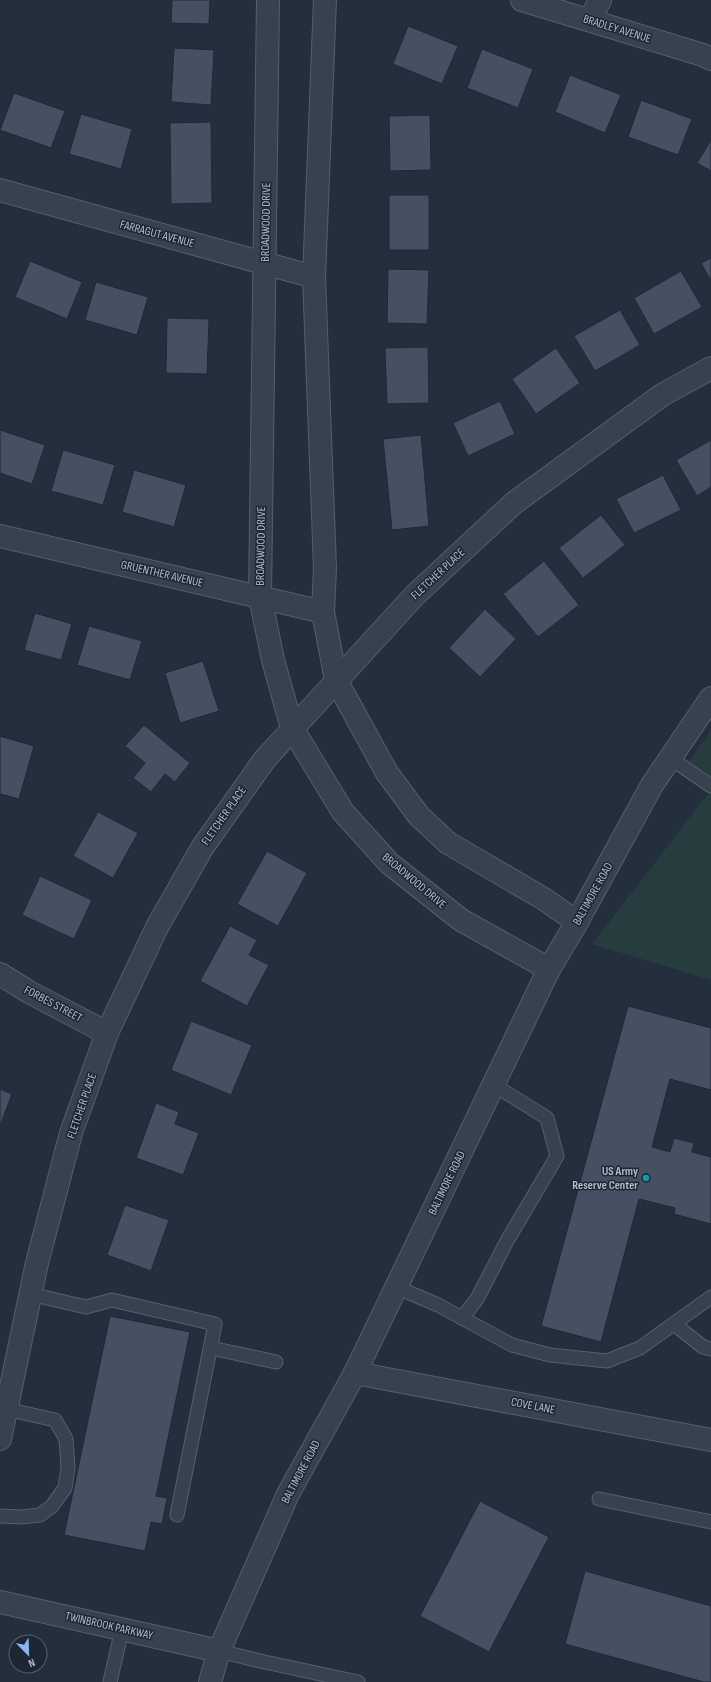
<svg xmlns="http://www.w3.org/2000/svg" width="711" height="1682" viewBox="0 0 711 1682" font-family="'Sofia Sans Condensed',sans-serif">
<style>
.green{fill:#263c3f}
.building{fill:#455162;stroke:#1f2835}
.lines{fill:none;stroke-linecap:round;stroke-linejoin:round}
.service-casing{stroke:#565f6c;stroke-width:15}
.minor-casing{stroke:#565f6c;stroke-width:24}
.tertiary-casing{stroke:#565f6c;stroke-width:24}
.service{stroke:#38414e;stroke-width:13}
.minor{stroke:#38414e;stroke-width:22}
.tertiary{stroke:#38414e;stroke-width:22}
.culture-dot{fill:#0f9aa8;stroke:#1d2633;stroke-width:1.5}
.labels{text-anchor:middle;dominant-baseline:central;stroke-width:3;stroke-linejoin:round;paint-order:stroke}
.street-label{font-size:12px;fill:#b4bcc9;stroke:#1d2633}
.poi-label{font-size:12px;font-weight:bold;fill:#b4bcc9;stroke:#1d2633;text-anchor:end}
</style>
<rect width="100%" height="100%" fill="#242f3e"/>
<g class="green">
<path d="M711,731V786L684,768Z"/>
<path d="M711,790V980L592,944Z"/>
</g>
<g class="building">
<path d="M172,0H210L209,24L171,23Z"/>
<path d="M408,26L458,46L442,84L393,64Z"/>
<path d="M174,48L214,50L211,105L171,102Z"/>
<path d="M482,49L533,69L518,108L467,88Z"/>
<path d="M570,75L621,95L605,133L555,112Z"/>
<path d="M14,93L65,111L51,148L0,130Z"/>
<path d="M641,100L692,119L678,155L628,137Z"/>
<path d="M81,114L132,129L121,169L69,154Z"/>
<path d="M430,115L431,170L390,171L389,116Z"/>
<path d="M211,122L212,203L171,204L170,123Z"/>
<path d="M711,140V171L697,163Z"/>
<rect x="389" y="195" width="40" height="55"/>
<path d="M711,258V281L701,263Z"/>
<path d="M30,261L82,282L67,319L15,297Z"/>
<path d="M388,269L429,270L427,324L387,323Z"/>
<path d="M681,271L702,307L654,334L634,298Z"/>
<path d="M96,282L148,297L137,335L85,320Z"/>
<path d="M620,310L640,345L595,371L574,336Z"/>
<path d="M167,318L209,319L207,374L166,373Z"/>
<path d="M428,347L429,403L387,404L385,348Z"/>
<path d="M556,348L580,383L536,414L512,379Z"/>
<path d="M500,401L515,434L468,456L453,423Z"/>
<path d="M0,430L45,445L32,484L0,473Z"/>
<path d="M421,435L429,526L392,530L383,439Z"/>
<path d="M711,440V487L697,496L676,460Z"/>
<path d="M63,450L115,465L103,505L51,491Z"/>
<path d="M134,470L186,485L174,527L122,512Z"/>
<path d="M663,475L681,510L634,533L616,499Z"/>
<path d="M601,515L625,545L583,578L559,548Z"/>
<path d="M544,561L579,605L538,637L503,594Z"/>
<path d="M485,609L516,639L480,677L449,648Z"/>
<path d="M35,613L72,624L61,660L24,650Z"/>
<path d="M89,626L142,641L130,680L77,665Z"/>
<path d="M203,661L219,711L180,723L165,673Z"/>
<path d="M144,725L190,763L175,782L165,774L151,792L133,778L145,763L125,746Z"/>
<path d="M0,736L34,746L19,799L0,794Z"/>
<path d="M98,812L138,833L113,878L73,856Z"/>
<path d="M267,851L307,873L278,926L237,904Z"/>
<path d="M40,876L92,900L74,939L22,915Z"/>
<path d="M230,926L257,940L249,955L269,965L247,1006L200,981Z"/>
<path d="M628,1006L711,1028V1090L670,1079L652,1147L670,1152L674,1138L694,1143L692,1152L711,1157V1224L674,1214L675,1208L639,1199L601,1342L541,1326Z"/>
<path d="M191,1021L252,1045L231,1095L171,1070Z"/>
<path d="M0,1089L12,1094L0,1126Z"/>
<path d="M156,1103L179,1112L175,1124L199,1133L183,1175L136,1158Z"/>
<path d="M125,1205L169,1220L151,1271L107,1255Z"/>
<path d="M110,1316L190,1332L156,1496L167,1498L162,1524L151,1522L145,1551L64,1535Z"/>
<path d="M480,1501L549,1537L489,1652L420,1616Z"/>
<path d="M585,1571L711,1606V1682H704L565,1644Z"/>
</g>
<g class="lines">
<defs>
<g id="service">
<path d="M670,758L711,786"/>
<path d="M396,1287L438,1305L512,1345L550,1355L607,1361L640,1348L711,1297"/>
<path d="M30,1294L86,1307L112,1300L215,1324L177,1515"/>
<path d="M462,1318L477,1299L507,1241L557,1156L547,1118L494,1085"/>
<path d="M674,1324L703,1347L711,1349"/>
<path d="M211,1348L276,1362"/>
<path d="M599,1499L711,1522"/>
<path d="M0,1516L21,1517L40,1515L52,1506L65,1488L68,1468L66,1439L55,1420L6,1409"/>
<path d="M219,1651L260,1661L358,1682"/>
<path d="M110,1682L122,1629"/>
</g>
<g id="minor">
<path d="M522,0L703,55L711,59"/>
<path d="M590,20L600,0"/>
<path d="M0,190L314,277"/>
<path d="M0,536L323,612"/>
<path d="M0,974L29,992L107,1033"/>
<path d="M355,1373L711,1440"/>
<path d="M0,1439L37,1263L71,1133L107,1033L157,927L202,848L265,759L415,595L514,503L662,395L711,368"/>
</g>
<g id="tertiary">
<path d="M268,0L260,597L273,660L292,728L343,812L389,863L461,920L549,969"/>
<path d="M325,0L314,277L325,568L323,612L336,680L387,773L419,816L448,843L544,899L577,922"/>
<path d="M0,1602L219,1651"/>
<path d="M210,1682L219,1651L288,1494L355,1373L549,969L577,922L652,785L711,698"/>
</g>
</defs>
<use href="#service" class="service-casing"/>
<use href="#minor" class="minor-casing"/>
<use href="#tertiary" class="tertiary-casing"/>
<use href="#service" class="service"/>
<use href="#minor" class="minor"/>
<use href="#tertiary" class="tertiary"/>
</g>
<circle class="culture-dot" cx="646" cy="1178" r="4"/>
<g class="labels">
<g class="street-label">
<text transform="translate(617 29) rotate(17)">BRADLEY AVENUE</text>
<text transform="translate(266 222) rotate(-89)">BROADWOOD DRIVE</text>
<text transform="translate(157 234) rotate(15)">FARRAGUT AVENUE</text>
<text transform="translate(261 546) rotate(-89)">BROADWOOD DRIVE</text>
<text transform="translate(162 574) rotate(13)">GRUENTHER AVENUE</text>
<text transform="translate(438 574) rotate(-43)">FLETCHER PLACE</text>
<text transform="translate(224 816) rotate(-55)">FLETCHER PLACE</text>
<text transform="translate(414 881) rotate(40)">BROADWOOD DRIVE</text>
<text transform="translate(593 894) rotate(-61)">BALTIMORE ROAD</text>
<text transform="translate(53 1004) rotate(28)">FORBES STREET</text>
<text transform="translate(82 1106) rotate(-71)">FLETCHER PLACE</text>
<text transform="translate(447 1183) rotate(-64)">BALTIMORE ROAD</text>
<text transform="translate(533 1406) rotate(11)">COVE LANE</text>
<text transform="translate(301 1472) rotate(-62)">BALTIMORE ROAD</text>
<text transform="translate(109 1626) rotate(13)">TWINBROOK PARKWAY</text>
</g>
<g class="poi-label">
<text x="638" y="1171">US Army<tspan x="638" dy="14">Reserve Center</tspan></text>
</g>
</g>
<g transform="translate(28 1654) rotate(157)"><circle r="19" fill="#1d2633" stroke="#59626f"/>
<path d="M0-3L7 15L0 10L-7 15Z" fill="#8ab4f8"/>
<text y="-6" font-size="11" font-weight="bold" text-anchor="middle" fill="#b4bcc9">N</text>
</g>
</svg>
